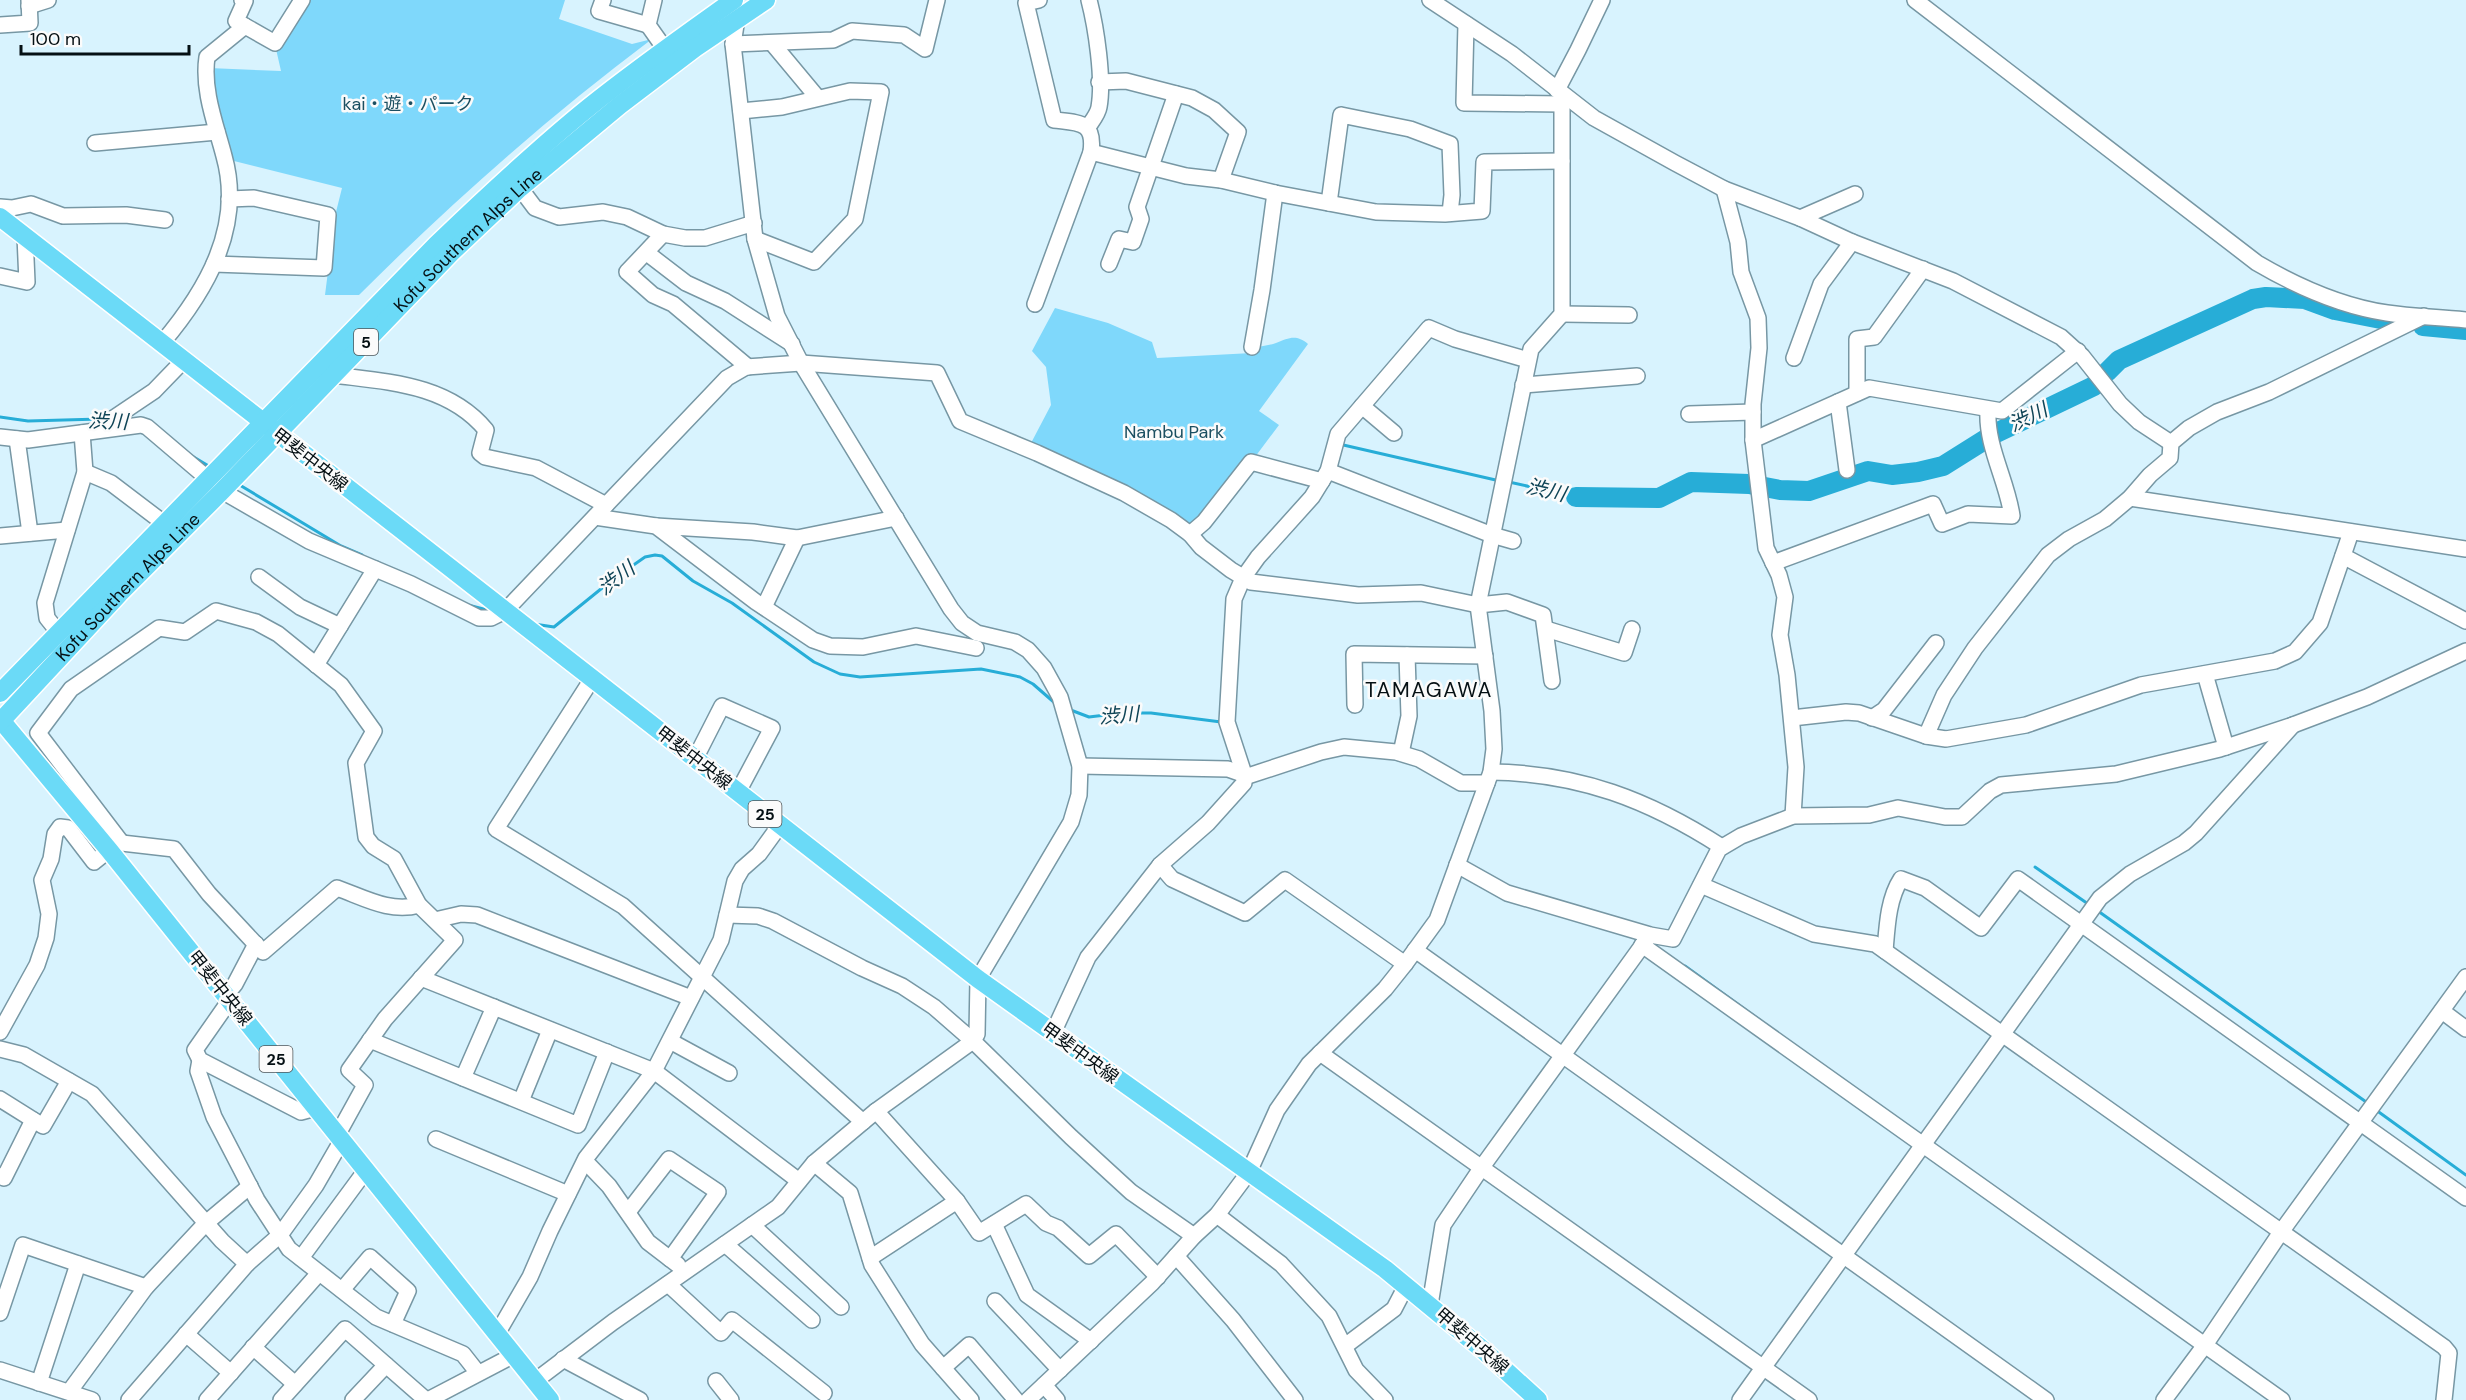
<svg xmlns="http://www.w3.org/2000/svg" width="2466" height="1400" viewBox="0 0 2466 1400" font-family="'DM Sans','Noto Sans JP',sans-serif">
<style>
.green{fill:#7fd8fb}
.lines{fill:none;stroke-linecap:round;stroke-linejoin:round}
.stream{stroke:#27add7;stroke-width:3}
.river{stroke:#27add7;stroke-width:20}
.minor-casing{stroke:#7797a4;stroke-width:18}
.major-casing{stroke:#fff;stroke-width:21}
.minor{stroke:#fff;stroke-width:15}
.major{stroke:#6bdaf7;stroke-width:18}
.labels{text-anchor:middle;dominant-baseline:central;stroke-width:5;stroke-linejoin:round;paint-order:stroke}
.shield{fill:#fbfbfb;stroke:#4f5659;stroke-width:1.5}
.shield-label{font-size:16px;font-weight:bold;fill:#051014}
.park-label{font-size:18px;fill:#1b4f61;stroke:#fbfbfb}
.street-label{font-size:18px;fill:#051014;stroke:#fbfbfb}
.water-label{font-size:20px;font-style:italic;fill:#0f4456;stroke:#fbfbfb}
.quarter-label{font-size:21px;letter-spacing:1.5px;fill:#051014;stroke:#fbfbfb}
</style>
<rect width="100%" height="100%" fill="#d8f3fe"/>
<g class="green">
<path d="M305,0H565L559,19L632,44L652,39C548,117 451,203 359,295H325L335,216L342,188L230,160L209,68L281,71L276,49Z"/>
<path d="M1055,308L1108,323L1152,342L1157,358L1252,353L1257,347C1263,346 1270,345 1276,343C1289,338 1296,334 1308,344L1259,411L1279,425L1255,457L1193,524L1183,523L1030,445L1051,405L1046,367L1032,351Z"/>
</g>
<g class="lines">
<g class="stream">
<path d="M0,417L28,421L100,419"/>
<path d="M1339,444L1500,481"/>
<path d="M192,456L212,468"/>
<path d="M1509,482L1576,497"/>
<path d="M238,484L341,546L362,555"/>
<path d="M468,605L491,611"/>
<path d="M534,624L554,627L612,580L645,557L655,555L662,556L693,581L732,603L814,662L840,674L860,677L981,669L1020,677L1033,684L1056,704"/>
<path d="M1068,709L1089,717L1122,713H1151L1221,722"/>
<path d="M2035,867L2091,906"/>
<path d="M2098,911L2369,1104"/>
<path d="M1685,966L1761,1021"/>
<path d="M2376,1110L2466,1175"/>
</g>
<g class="river">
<path d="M2423,326L2466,330"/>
<path d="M2107,372L2119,360L2253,299L2266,297L2305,299L2335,310L2396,322"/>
<path d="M1576,497L1659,498L1691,482L1749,484L1780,490L1809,491L1868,471L1892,475L1918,472L1943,466L1994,434L2094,386"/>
</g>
<defs>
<g id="minor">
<path d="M242,0L245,1L236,21L245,26"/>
<path d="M603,0L599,11L648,25"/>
<path d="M654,0L648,25L665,49"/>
<path d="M1430,0L1512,54L1594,118L1675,163L1724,189L1800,218L1852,242L1953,281L2061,337L2082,356L2120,404L2139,422L2171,443"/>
<path d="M1915,0L2257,263C2298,287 2340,306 2387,313C2413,317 2440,317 2466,320"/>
<path d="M29,6L48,0"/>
<path d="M1466,24L1464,103L1562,104"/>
<path d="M0,25L30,23L29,0"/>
<path d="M772,43L817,97"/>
<path d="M733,44L833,40L852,31L904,35L925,49L937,0"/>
<path d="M1099,82L1126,81L1192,98L1214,110L1238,132L1221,180"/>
<path d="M1557,90L1578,50L1602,0"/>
<path d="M741,111L782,107L850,91L881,92L855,219L814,262L755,239"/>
<path d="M1088,127C1092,121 1098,114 1099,107C1104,79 1096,27 1089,0"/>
<path d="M95,143L217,132"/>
<path d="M1091,152L1186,176L1221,180L1275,193L1376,212L1445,214L1482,211L1484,162L1562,161"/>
<path d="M520,188L535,208L559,217L603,212L627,217L663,234L685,238H705L754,223"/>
<path d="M1724,189L1738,242L1741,272L1758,318L1759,348L1753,404V440L1766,548L1779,575L1785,597L1780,635L1787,675L1796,767L1793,816"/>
<path d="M1329,203L1341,115L1410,129L1450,144L1452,195L1450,213"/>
<path d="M0,207L12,208L31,204L63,216L126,215L165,220"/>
<path d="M1800,218L1855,194"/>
<path d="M663,234L627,272L653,295L673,304L748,367"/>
<path d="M647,253L686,283L725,301L792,344"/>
<path d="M214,264L324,268L328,215L254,198L229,199"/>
<path d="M1109,264L1119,239L1133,242L1141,219L1137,207L1176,94"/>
<path d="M0,276L27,282L25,236"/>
<path d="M1035,304L1091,152C1095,121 1079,123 1054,120L1026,3L1039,0"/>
<path d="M1562,314L1629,315"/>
<path d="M162,343C206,291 244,227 224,156C216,125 202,90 207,57L245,26L275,43L302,0"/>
<path d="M1252,347L1262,290L1275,193"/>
<path d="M1794,358L1821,284L1852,242"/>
<path d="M334,375C388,382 448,384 486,430L480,453L485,457L536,468L606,505"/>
<path d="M1523,385L1637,376"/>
<path d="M1857,393V339L1874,337L1923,269"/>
<path d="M1838,402L1847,470"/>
<path d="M1362,406L1394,433"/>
<path d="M1689,414L1753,412"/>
<path d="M99,428L154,391L184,360"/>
<path d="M0,437L28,440L141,425L147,427L207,478"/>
<path d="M17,439L30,533"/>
<path d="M1753,440L1869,388L2002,411L2078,351"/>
<path d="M1328,471L1492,535L1513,541"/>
<path d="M85,472L111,483L165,524"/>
<path d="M222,491L309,541L411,584L479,618H491L505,611L727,378L746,367L801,363L937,373L960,421L1037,453L1124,493L1171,520L1190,534L1201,547L1231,570L1251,582L1358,595L1421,593L1478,605L1507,602L1543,615L1552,681"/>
<path d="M2130,498L2466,549"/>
<path d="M595,517L656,526L756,602L813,640L830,646L863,647L916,636L976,648"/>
<path d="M656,526L753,532L797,538L896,518"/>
<path d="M1190,534L1204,522L1251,462L1322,481"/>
<path d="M0,536L67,530"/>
<path d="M2343,556L2466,621"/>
<path d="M1773,563L1933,504L1942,524L1968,514L2012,516C2007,480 1986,447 1988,410"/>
<path d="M259,577L300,607L340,626"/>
<path d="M764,607L797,538"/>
<path d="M1546,629L1624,653L1632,629"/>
<path d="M59,633L47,618L45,603L85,472L82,433"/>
<path d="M316,665L375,569"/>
<path d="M2205,674L2226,747"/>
<path d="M592,679L496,829L623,906L863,1122"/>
<path d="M1355,705L1354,654L1485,656"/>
<path d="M1792,718L1846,712L1859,713L1926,736L1946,739L2026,725L2141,685L2275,661L2295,652L2320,623L2351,532"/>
<path d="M1872,718L1884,710L1936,643"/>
<path d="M1926,736L1944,695L1975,648L2048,555L2069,539L2105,519L2130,498L2150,475L2170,458L2171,443L2189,428L2217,412L2269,392L2424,316"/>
<path d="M1401,753L1409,716L1407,655"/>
<path d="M695,759L722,706L772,728L738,792"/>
<path d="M1080,766L1228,769L1248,776L1321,752L1344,747L1396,752L1419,759L1461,783H1487"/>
<path d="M1491,772C1579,773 1649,800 1722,847"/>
<path d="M113,842L174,849L209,894L263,952L337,888C365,898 390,913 419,905"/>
<path d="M121,842L38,733L71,689L159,628L185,632L216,611L256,622L278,634L341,685L374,731L356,763L366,837L373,846L394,859L419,905L455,940L385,1019L349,1070L365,1085L338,1134"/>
<path d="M1160,865L1172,879L1245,913L1285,880L1405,964"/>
<path d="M1457,865L1507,893L1650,935L1673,939L1719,849L1741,836L1793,816L1869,815L1898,808L1945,817H1962L1990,791L2001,785L2116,774L2220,749L2293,725L2367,697L2466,651"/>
<path d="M1701,885L1814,934L1875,944L2444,1347L2449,1353L2444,1400"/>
<path d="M727,915L758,916L773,921L862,968L902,986L934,1007L973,1041L1071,1137L1131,1192L1194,1236"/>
<path d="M435,920L461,914L477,915L691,998"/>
<path d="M1642,945L2282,1400"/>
<path d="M1415,950L2046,1400"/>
<path d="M1885,951C1887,927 1888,899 1901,879L1925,888L1981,928L2018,879L2466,1198"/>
<path d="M421,978L654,1071L799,1181"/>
<path d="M226,995L235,984L256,944"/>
<path d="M230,1000L195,1050L200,1060L301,1112L316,1108"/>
<path d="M2442,1011L2466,1029"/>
<path d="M0,1032L37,965L46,938L49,914L42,880L51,859L55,834L60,827L68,828L94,862L109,850"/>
<path d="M1053,1033L1088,957L1160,865L1208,823L1244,783V774L1227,722L1234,599L1243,578L1258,557L1312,497L1328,471L1338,434L1429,328L1455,339L1528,360"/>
<path d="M370,1040L578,1125L607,1052"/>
<path d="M670,1041L729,1073"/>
<path d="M0,1049L24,1055L92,1094L222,1241L247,1264"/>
<path d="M1320,1053L1809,1400"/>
<path d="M200,1060L198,1071L214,1117L257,1200L289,1249L376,1317L463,1354L478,1373"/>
<path d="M463,1078L494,1007"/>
<path d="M0,1099L43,1126L69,1081"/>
<path d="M521,1101L550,1030"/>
<path d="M876,1111L957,1201L979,1233L1026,1204L1046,1223L1058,1228L1089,1256L1116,1234L1158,1277"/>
<path d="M436,1139L568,1194"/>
<path d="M585,1161L609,1186L648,1242L678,1265"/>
<path d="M814,1163L850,1193L872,1265L922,1344L971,1400"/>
<path d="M0,1176L4,1178L33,1120"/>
<path d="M628,1212L669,1159L718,1192L670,1259"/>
<path d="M1217,1215L1281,1264L1329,1316L1356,1370L1385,1400"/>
<path d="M994,1224L1027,1295L1091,1341"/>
<path d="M752,1225L841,1307"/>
<path d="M725,1244L812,1320"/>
<path d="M1176,1256L1233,1320L1295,1400"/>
<path d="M301,1258L366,1170"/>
<path d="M870,1258L957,1201"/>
<path d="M668,1284L721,1333L732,1320L824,1393"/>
<path d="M342,1290L370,1257L408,1291L393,1324"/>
<path d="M995,1301L1060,1370"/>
<path d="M1430,1305L1443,1225L1482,1167L1647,939"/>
<path d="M0,1313L23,1245L146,1287"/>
<path d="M186,1334L231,1373"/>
<path d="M497,1334L530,1277L550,1231L586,1158L654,1071L721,940L735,881L742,869L759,854L780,825"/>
<path d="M1345,1346L1394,1309L1406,1286"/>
<path d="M253,1347L295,1384"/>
<path d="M563,1359L640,1400"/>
<path d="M943,1368L969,1345L1016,1400"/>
<path d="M0,1370L92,1400"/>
<path d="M535,1381L613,1322L778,1207L814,1163L876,1111L973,1041L977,1034L978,979L1071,822L1079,795L1080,766L1060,697L1044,668L1028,650L1015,642L977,633L962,623L951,609L801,363L777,316L755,239L733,44L738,12"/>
<path d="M716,1381L731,1400"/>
<path d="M39,1383L78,1264"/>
<path d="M1044,1385L1057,1400"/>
<path d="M69,1392L146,1287L206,1223L250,1186"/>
<path d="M129,1400L247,1264L280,1235L316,1185L342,1140"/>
<path d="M207,1400L319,1273"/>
<path d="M281,1400L345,1329L426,1400"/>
<path d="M353,1400L386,1365"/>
<path d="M428,1400L514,1355"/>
<path d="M1028,1400L1152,1283L1194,1236L1217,1215L1249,1172L1277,1110L1309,1064L1385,989L1405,964L1437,920L1491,772L1494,749L1492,711L1478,605L1531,349L1562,314V94"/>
<path d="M1740,1400L2100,898L2130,874L2184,843L2196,833L2293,725"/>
<path d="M2164,1400L2205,1345L2281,1232L2466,977"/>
</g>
<g id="major">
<path d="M0,217L978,979L1385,1269L1482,1349L1538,1400"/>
<path d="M0,693L436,245C485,198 535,151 588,108C635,70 685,35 734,0"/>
<path d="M0,719L109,850L550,1400"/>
<path id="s1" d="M0,722L119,594L222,491L451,253L520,188L620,105L695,48L766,0"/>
</g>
</defs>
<use href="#minor" class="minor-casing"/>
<use href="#major" class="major-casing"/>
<use href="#minor" class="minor"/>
<use href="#major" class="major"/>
</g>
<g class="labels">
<g class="shield">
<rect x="354" y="329" width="24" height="26" rx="4.5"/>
<rect x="748.5" y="801" width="33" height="26" rx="4.5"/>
<rect x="259.5" y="1046" width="33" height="26" rx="4.5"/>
</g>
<g class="shield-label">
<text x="366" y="342">5</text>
<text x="765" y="814">25</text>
<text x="276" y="1059">25</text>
</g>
<g class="park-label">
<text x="408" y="104">kai・遊・パーク</text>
<text x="1174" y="432">Nambu Park</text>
</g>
<g class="street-label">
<text stroke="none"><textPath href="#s1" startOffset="672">Kofu Southern Alps Line</textPath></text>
<text transform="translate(310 460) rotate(38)">甲斐中央線</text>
<text stroke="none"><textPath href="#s1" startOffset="186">Kofu Southern Alps Line</textPath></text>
<text transform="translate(694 758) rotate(38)">甲斐中央線</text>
<text transform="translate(220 988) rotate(51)">甲斐中央線</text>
<text transform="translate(1080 1053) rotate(36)">甲斐中央線</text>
<text transform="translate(1472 1341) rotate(41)">甲斐中央線</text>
</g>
<g class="water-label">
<text transform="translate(2028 417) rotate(-26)">渋川</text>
<text transform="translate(108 421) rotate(2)">渋川</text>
<text transform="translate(1546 490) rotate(13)">渋川</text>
<text transform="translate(616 578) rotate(-37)">渋川</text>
<text transform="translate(1119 715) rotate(-4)">渋川</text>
</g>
<g class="quarter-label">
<text x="1429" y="690">TAMAGAWA</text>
</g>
</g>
<path d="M21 45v9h168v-9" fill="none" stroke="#051014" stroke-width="3"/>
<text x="30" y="45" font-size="18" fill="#051014" stroke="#fbfbfb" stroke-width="4.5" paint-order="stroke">100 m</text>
</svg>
